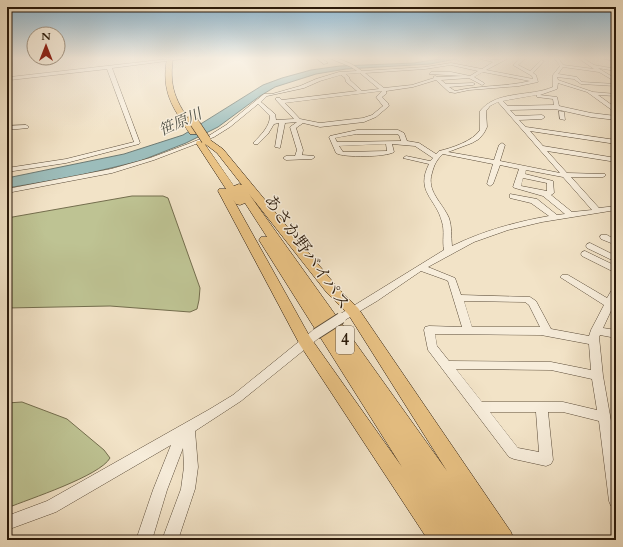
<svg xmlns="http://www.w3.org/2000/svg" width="623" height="547" viewBox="0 0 623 547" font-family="Cardo,'Noto Serif JP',serif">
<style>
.green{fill:#bec393;stroke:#746e4e}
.water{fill:#9cbdbb;stroke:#6e7b74}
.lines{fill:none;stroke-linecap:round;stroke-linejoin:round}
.minor-casing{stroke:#5b4c39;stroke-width:1}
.highway-casing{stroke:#29190a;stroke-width:1}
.minor{fill:#f7eddb;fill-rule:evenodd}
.highway{fill:#e9c284;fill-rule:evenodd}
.minor-bridge-casing{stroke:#5b4c39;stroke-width:12;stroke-linecap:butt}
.highway-bridge-casing{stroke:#29190a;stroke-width:10;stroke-linecap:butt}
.minor-bridge{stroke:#f7eddb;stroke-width:10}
.highway-bridge{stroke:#e9c284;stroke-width:9}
.labels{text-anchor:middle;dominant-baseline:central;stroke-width:3;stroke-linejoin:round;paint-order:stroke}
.far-water-label{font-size:15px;font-style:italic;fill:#515248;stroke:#f7eddb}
.shield{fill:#f7eddb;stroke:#675949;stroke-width:1}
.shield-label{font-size:16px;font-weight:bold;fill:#29190a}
.street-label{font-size:17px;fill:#29190a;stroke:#f7eddb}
</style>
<rect width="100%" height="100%" fill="#f2e3c7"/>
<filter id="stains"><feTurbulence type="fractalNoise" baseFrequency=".005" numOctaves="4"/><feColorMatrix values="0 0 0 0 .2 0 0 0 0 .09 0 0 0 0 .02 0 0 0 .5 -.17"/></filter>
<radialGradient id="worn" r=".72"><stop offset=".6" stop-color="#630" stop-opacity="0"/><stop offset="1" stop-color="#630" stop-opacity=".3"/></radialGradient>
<g class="green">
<path d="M132,196H163L168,198L200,288L199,300L197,309L190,312L110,306L7,308V218Z"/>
<path d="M22,402L67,419L104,450L110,458C100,476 29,499 7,508V403Z"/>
</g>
<path class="water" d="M445,58H461L430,64L346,69L316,74L275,87L260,96L218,127L186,143L140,161L73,177L7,188V178L124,154L183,135L263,85L282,78L311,70L340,66L414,63Z"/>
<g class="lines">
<defs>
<g id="minor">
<path d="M9,58H13L10,77L177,58H190L112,68L140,143L139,144L66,163L7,172V168L66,159L134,142L107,69L10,80L7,83Z"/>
<path d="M316,58H321L328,63L324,64Z"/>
<path d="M329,58C341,58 353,64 362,71L425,67L451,63L482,69L493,62L477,58L496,60L509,58L486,70L533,79L532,76L513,65L521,58H526L518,65L530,71L541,60L544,61L533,73L536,75L538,82L519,86L469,90L455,93L449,92L436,80L413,87L386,91V94L382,97L388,103L389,106L376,117L364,122L320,127L303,123L296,128L303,150L302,155L314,156L315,157L312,159L286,160L283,158L286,156H295L297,150L290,127L297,122L285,123L280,148L275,147L279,123L274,124L268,134L258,144H254V142C261,135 270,126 270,116L258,104L230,127L214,137L154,160L112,173L7,193V189L111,169L150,158L188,144L210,135L226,125L264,94H272L300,86L316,79L339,72L357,71L351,67ZM451,65L478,71L470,76L451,72H431L429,74L463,76L438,77L435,76L433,77L434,78L412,85L384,88L365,73L425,69ZM483,72L530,81C505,87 480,85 455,91L449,87L473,85L475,84L473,83L446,84L441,80L469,78L482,85L484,84V83L474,77ZM360,73L379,89L362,91L350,80L349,77L346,74ZM341,75L345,78L346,82L357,91L282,100L280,98H276V100L294,119L276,120L275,114L261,102L267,96L304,88L320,81ZM382,91L376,97L383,106L372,115L363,118L320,123L300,119L285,103Z"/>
<path d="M554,58H558L563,65L594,69L578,58H583L594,65L616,69V71L598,68L616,79V82L599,72L563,67L558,74L577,77L582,82L616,84V86L581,84L574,79L557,77L558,80L593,92L616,94V96L598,95L616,108V113L587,92L558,83L557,89L540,95L557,97L559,106L591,113L616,116V120L591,117L555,109L510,110L516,116L542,115L545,117L542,119L519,120L526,127L616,140V144L530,131L543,146L616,158V162L547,151L567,173L605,174V176L603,177H571L599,208L616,206V210L542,222L508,230L474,242L428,267L455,278L461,295L530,297L536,301L551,329L589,336L591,330L604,305L560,277L562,275H568L607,298L613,288L616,287V300L603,328L616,330V338L600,335L599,337L603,376L616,449V508L611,506L609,501L599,421L563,412H548L553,460L551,464L546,466L514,459L509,457L428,350L424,330L425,327L429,326L462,327L448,281L446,280L421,271L377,301L345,320H337L336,318L337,316L444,250C442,241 445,231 442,222C436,198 415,192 429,164L403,158L406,156L430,161L433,158L415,146L392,144L394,152C387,157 343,158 336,153L329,137L330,136L357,130H398L404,133L407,141L419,143L436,154L439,151C452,148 473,141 480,130V111C497,90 530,97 553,87V75L560,66ZM537,95V97L553,99L554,105L508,106L503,101ZM498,102L560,173L500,161L505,145L502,143L499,145L494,160L448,152L472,143L479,139L484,133L487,127L486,111L490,106ZM357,134H397L399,135L401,141L337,142L335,138ZM386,144L387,151L343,152L339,146ZM443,154L493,164L487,184L490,186L493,184L500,165L519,169L513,187L515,188L543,196L565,214L557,215L537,199L510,194V198L531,203L549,216C515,222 483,231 452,246C451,236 452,227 449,218C442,202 426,191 432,173C434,165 437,159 443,154ZM526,170L563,177L592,210L572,212L551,195L554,193L553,181L525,174ZM523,178L547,183V191L521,186ZM464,301L525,302L529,305L540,327H472ZM435,334L541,335L589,344L591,370L551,362L449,361L437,346ZM456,369L551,370L592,379L597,410L563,402H482ZM490,412H536L539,452L518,448Z"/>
<path d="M600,58L616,59V61Z"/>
<path d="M559,111L564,112L565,120L560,119Z"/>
<path d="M26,125L29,127L28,128L7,130V126Z"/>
<path d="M601,235H607L616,240V245L601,239L600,237Z"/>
<path d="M590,243L616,256V262L587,248L586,246L587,244Z"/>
<path d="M585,251L616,266V273L582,256L581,254L582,252Z"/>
<path d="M316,330L320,331L321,334L320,337L241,401L195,431L198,467L195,489L178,540H162L181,489L184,467L183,448L167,490L152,540H136L153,490L171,445L56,512L7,530V516L47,501L210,409L233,395L312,331Z"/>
</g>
<g id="highway">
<path d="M167,58H173C168,92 179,105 197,132L196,134H190C172,106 161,92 167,58Z"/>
<path d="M206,137L223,149L337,287L358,308L511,532L514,540H428L300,345L218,191L219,189H226L196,143L197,141H202L203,138ZM204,143L217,153L242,185L239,184L234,186ZM249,194L327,293L348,314L447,471ZM233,199L236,204L240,205L245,203L267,237H261L259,240L402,467L310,337Z"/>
</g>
</defs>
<use href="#minor" class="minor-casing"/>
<use href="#highway" class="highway-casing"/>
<use href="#minor" class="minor"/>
<use href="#highway" class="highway"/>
<defs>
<path id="minor-bridge" d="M316,334L341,318"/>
<path id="highway-bridge" d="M192,119L206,140"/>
</defs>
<use href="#minor-bridge" class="minor-bridge-casing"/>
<use href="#highway-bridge" class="highway-bridge-casing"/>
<use href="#minor-bridge" class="minor-bridge"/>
<use href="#highway-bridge" class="highway-bridge"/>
</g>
<linearGradient id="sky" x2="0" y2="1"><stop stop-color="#89b8d6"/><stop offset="0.43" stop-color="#f9f2e6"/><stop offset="1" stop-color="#f9f2e6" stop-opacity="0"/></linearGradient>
<rect width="623" height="135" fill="url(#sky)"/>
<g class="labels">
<g class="far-water-label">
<text transform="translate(180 122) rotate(-24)">笹原川</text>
</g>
<rect class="shield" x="336" y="326" width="18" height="28" rx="3"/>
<g class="shield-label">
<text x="345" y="340">4</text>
</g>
<g class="street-label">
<text transform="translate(307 252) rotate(55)">あさか野バイパス</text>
</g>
</g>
<rect width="623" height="547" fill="none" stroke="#f2e3c7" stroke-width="24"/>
<rect x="8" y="8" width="607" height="531" fill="none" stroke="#29190a" stroke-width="2"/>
<rect x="12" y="12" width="599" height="523" fill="none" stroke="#29190a"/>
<g transform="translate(46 46)"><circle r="19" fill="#f7eddb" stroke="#a59887"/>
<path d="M0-3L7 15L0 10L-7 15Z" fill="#8f2418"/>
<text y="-6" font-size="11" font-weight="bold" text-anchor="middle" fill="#29190a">N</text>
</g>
<rect width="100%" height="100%" filter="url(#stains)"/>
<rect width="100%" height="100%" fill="url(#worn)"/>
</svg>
